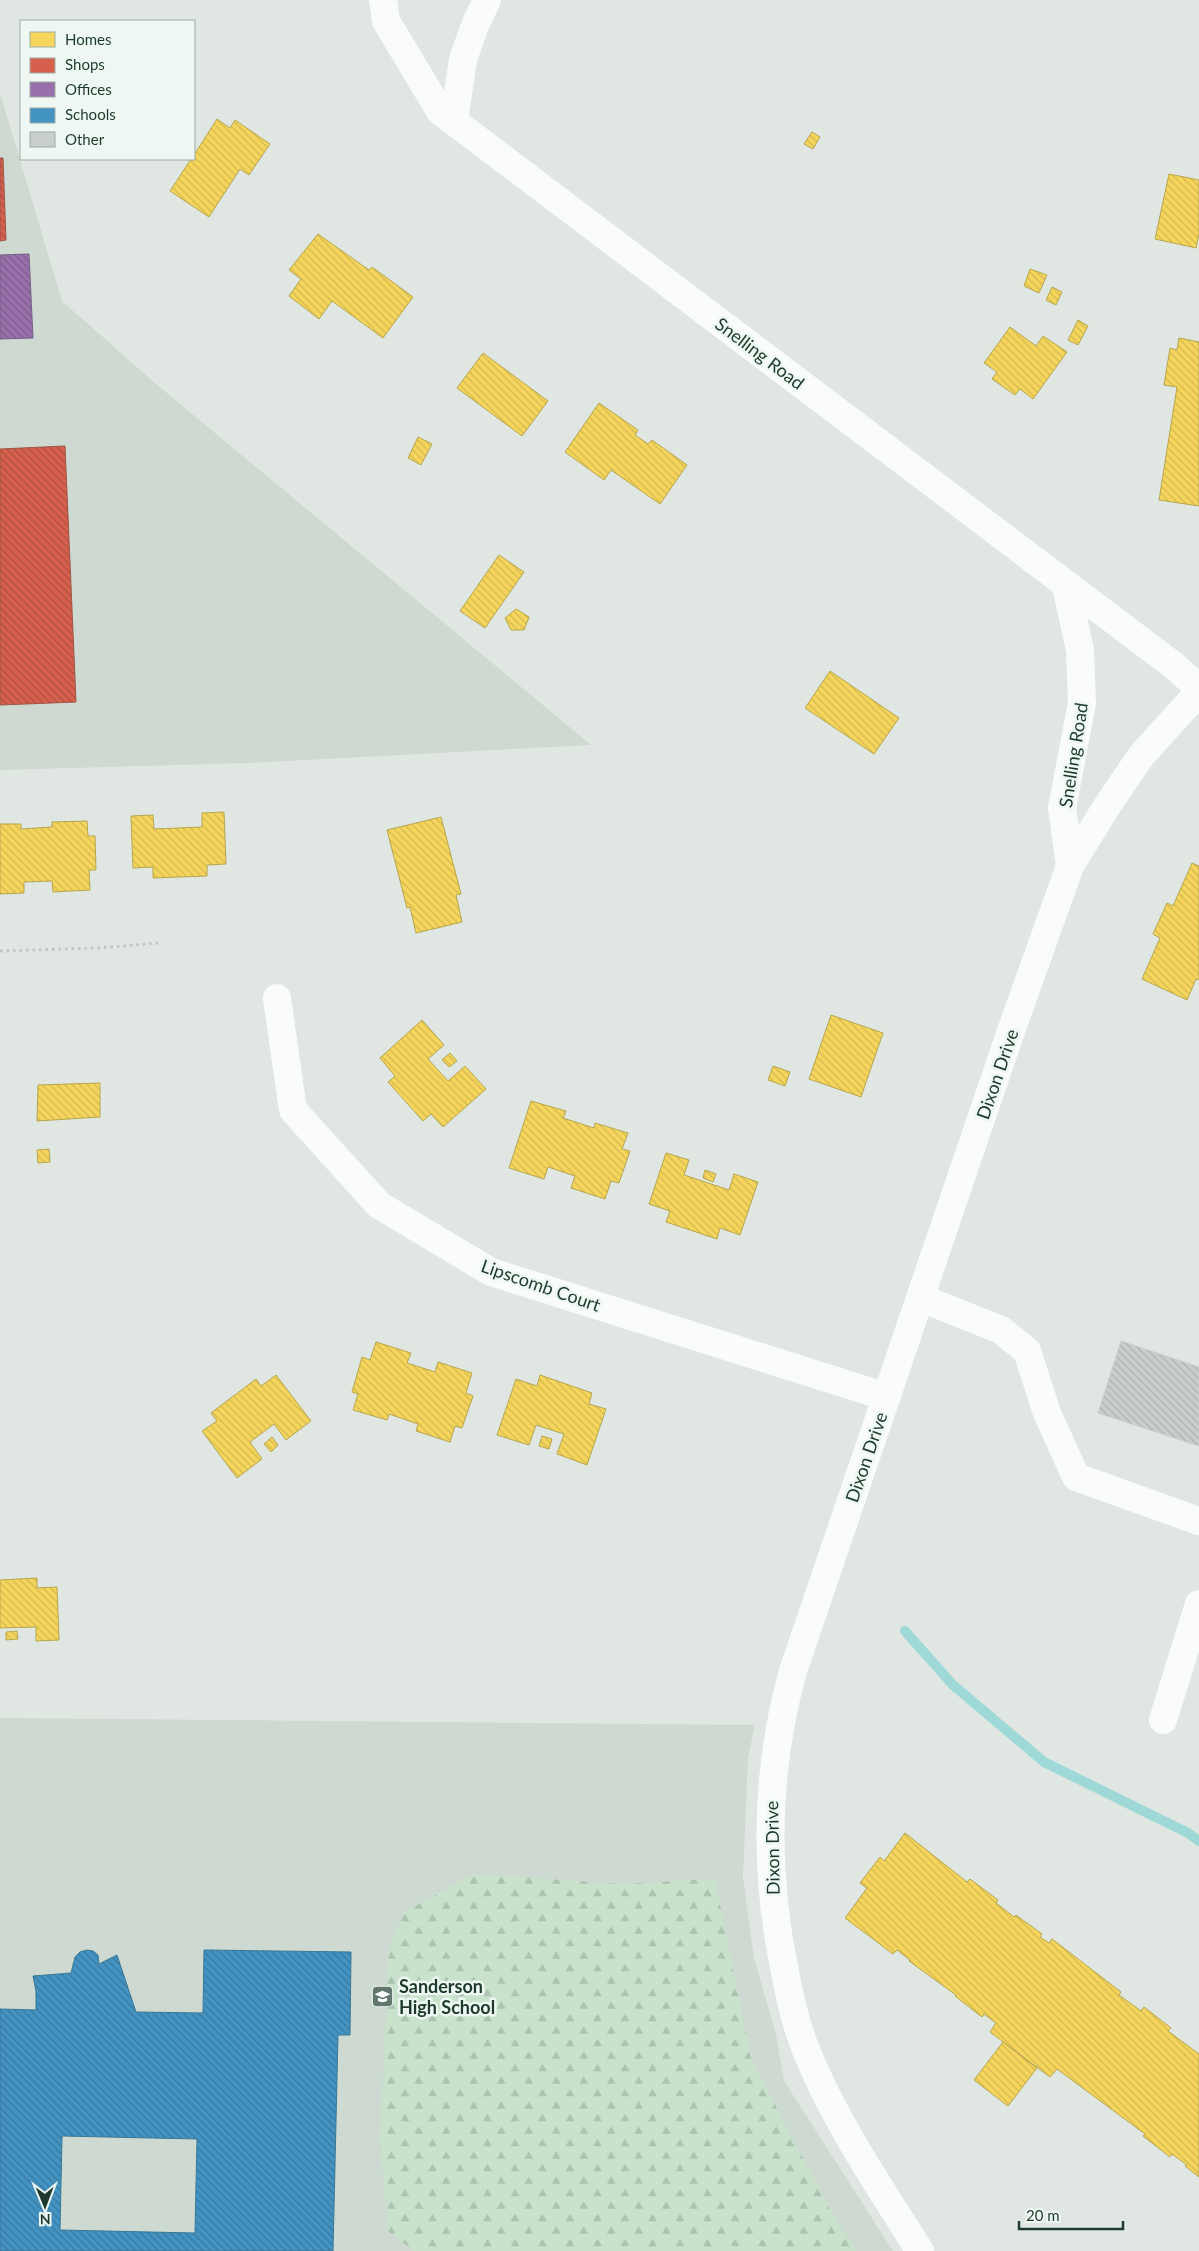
<svg xmlns="http://www.w3.org/2000/svg" width="1199" height="2251" viewBox="0 0 1199 2251" font-family="Lato,sans-serif">
<style>
.built{fill:#ced9d2}
.forest{fill:url(#forest-firs)}
.homes{fill:url(#homes-back-hatch);stroke:#b5a64e}
.shops{fill:url(#shops-back-hatch);stroke:#9f5544}
.offices{fill:url(#offices-back-hatch);stroke:#746086}
.schools{fill:url(#schools-back-hatch);stroke:#387896;fill-rule:evenodd}
.lines{fill:none;stroke-linecap:round;stroke-linejoin:round}
.stream{stroke:#9ed9d7;stroke-width:10}
.building{fill:url(#building-back-hatch);stroke:#c9d0cc}
.path{stroke:#bfc7c3;stroke-width:3;stroke-dasharray:2.5 4;stroke-linecap:butt}
.minor{stroke:#fafbfb;stroke-width:28}
.labels{text-anchor:middle;dominant-baseline:central;stroke-width:5;stroke-linejoin:round;paint-order:stroke}
.street-label{font-size:18px;fill:#1e3a2e;stroke:#eef7f1}
.poi-label{font-size:18px;font-weight:bold;fill:#1e3a2e;stroke:#eef7f1;text-anchor:start}
</style>
<defs>
<pattern id="forest-firs" width="22" height="20" patternUnits="userSpaceOnUse" patternTransform="scale(1.25)"><rect width="22" height="20" fill="#c8e2cc"/><path d="M5 1l3.5 6h-7zM16 11l3.5 6h-7z" fill="#abc3b0"/></pattern>
<pattern id="homes-back-hatch" width="6" height="6" patternUnits="userSpaceOnUse" patternTransform="scale(1.25)"><rect width="6" height="6" fill="#f6d55c"/><path d="M-1 5l2 2M0 0l6 6M5-1l2 2" fill="none" stroke="#d2b850"/></pattern>
<pattern id="shops-back-hatch" width="6" height="6" patternUnits="userSpaceOnUse" patternTransform="scale(1.25)"><rect width="6" height="6" fill="#d6604d"/><path d="M-1 5l2 2M0 0l6 6M5-1l2 2" fill="none" stroke="#ad5040"/></pattern>
<pattern id="offices-back-hatch" width="6" height="6" patternUnits="userSpaceOnUse" patternTransform="scale(1.25)"><rect width="6" height="6" fill="#9970ab"/><path d="M-1 5l2 2M0 0l6 6M5-1l2 2" fill="none" stroke="#7c5d8c"/></pattern>
<pattern id="schools-back-hatch" width="6" height="6" patternUnits="userSpaceOnUse" patternTransform="scale(1.25)"><rect width="6" height="6" fill="#4393c3"/><path d="M-1 5l2 2M0 0l6 6M5-1l2 2" fill="none" stroke="#37799f"/></pattern>
<pattern id="building-back-hatch" width="6" height="6" patternUnits="userSpaceOnUse" patternTransform="scale(1.25)"><rect width="6" height="6" fill="#c8cecb"/><path d="M-1 5l2 2M0 0l6 6M5-1l2 2" fill="none" stroke="#abb2af"/></pattern>
</defs>
<rect width="100%" height="100%" fill="#e0e7e3"/>
<g class="built">
<path d="M0,93L62,301L156,384L591,745L249,763L0,770Z"/>
<path d="M0,1718L755,1725L748,1758L743,1878L754,1958L776,2034L784,2081L893,2251H0Z"/>
</g>
<path class="forest" d="M473,1874L621,1884L715,1879L751,2059L833,2215L857,2251H414L388,2231L380,2138L389,1950L403,1913Z"/>
<g class="homes">
<path d="M217,119L230,128L235,120L270,144L249,175L240,169L209,217L170,191L191,159H194V155Z"/>
<path d="M812,132L820,137L813,149L804,144Z"/>
<path d="M1169,174L1199,180V234L1196,248L1155,239Z"/>
<path d="M318,234L369,270L372,267L413,297L383,338L332,301L319,319L289,296L301,279L289,270Z"/>
<path d="M1030,269L1047,275L1039,293L1024,286Z"/>
<path d="M1052,287L1062,292L1056,305L1046,300Z"/>
<path d="M1078,320L1088,326L1078,345L1068,340Z"/>
<path d="M1010,327L1036,346L1043,336L1067,352L1033,399L1020,389L1015,395L992,379L997,372L984,363Z"/>
<path d="M1179,338L1199,342V506L1159,500L1177,387L1164,385L1170,348L1177,350Z"/>
<path d="M483,353L548,401L522,436L457,388Z"/>
<path d="M599,403L638,430L635,435L648,444L652,440L687,465L660,504L611,470L604,480L565,452Z"/>
<path d="M418,437L432,444L421,465L408,458Z"/>
<path d="M499,555L524,572L485,628L460,611Z"/>
<path d="M516,609L529,617L524,630H511L505,618Z"/>
<path d="M830,671L899,718L874,754L805,708Z"/>
<path d="M224,812L226,864L207,865V876L153,878V867L133,868L131,816L153,815L154,829L202,827V813Z"/>
<path d="M441,817L461,894L456,895L462,922L416,933L410,907L407,908L387,830Z"/>
<path d="M87,821L88,836H95L96,870H89L90,890L53,892L52,881L24,882V893L0,894V824H21V829L52,827V822Z"/>
<path d="M1192,863L1199,866V980L1196,979L1187,1000L1142,979L1160,938L1153,934L1167,903L1173,906Z"/>
<path d="M831,1015L883,1033L861,1097L809,1079Z"/>
<path d="M422,1020L444,1045L428,1059L448,1081L465,1066L486,1089L443,1127L431,1114L423,1121L388,1082L395,1076L380,1058Z"/>
<path d="M450,1053L457,1061L449,1067L442,1060Z"/>
<path d="M773,1066L790,1072L785,1086L768,1080Z"/>
<path d="M100,1083V1117L37,1121L38,1085Z"/>
<path d="M531,1101L566,1111L563,1118L594,1128L595,1123L628,1133L622,1149L630,1151L619,1183L611,1181L605,1199L571,1188L575,1176L548,1167L544,1179L509,1168Z"/>
<path d="M49,1149L50,1162L38,1163L37,1150Z"/>
<path d="M666,1153L689,1160L684,1175L729,1190L734,1174L758,1182L740,1235L720,1228L717,1239L666,1222L670,1211L649,1204Z"/>
<path d="M705,1170L716,1174L713,1182L703,1178Z"/>
<path d="M376,1342L411,1353L407,1363L435,1372L438,1362L472,1373L466,1393L473,1396L462,1428L455,1426L450,1442L416,1431L418,1424L389,1414L387,1420L353,1410L358,1394L352,1392L362,1357L370,1360Z"/>
<path d="M276,1375L311,1421L286,1440L274,1424L250,1442L262,1459L237,1478L202,1431L217,1421L211,1413L256,1379L261,1386Z"/>
<path d="M540,1375L592,1393L589,1404L606,1409L587,1465L557,1454L564,1434L536,1425L529,1445L497,1435L516,1379L537,1386Z"/>
<path d="M542,1436L552,1439L549,1449L539,1446Z"/>
<path d="M272,1437L278,1445L271,1452L264,1444Z"/>
<path d="M37,1578V1588L57,1587L59,1640L36,1641V1627L0,1628V1580Z"/>
<path d="M17,1631L18,1639L6,1640V1632Z"/>
<path d="M905,1833L967,1882L970,1879L998,1900L996,1903L1014,1917L1016,1915L1042,1934L1040,1937L1049,1943L1052,1939L1121,1992L1119,1995L1141,2011L1144,2007L1171,2028L1168,2031L1199,2054V2177L1185,2166L1187,2165L1172,2154L1170,2157L1143,2136L1145,2134L1057,2069L1050,2077L990,2032L996,2023L984,2014L982,2017L955,1996L956,1995L909,1961L910,1960L897,1950L893,1954L845,1918L867,1888L860,1883L880,1857L884,1861Z"/>
<path d="M1003,2042L1037,2068L1008,2106L974,2080Z"/>
</g>
<g class="shops">
<path d="M0,158H3L6,240L0,241Z"/>
<path d="M65,446L76,702L0,705V449Z"/>
</g>
<path class="offices" d="M29,254L33,338L0,339V255Z"/>
<path class="schools" d="M204,1950L351,1952L350,2035H338L333,2251H0V2009L36,2010V1991L33,1976L71,1973L75,1957L80,1952L87,1950L93,1951L98,1955L99,1964L117,1955L136,2012L203,2013ZM62,2136L197,2139L195,2233L60,2230Z"/>
<g class="lines">
<path class="stream" d="M905,1631L953,1685L1044,1762L1188,1833L1199,1841"/>
</g>
<path class="building" d="M1121,1341L1199,1367V1446L1098,1413Z"/>
<g class="lines">
<path class="path" d="M0,951L98,948L159,943"/>
<g class="minor">
<path d="M383,0L386,21L440,111L1173,665L1199,688"/>
<path d="M454,121L463,59L476,23L487,0"/>
<path d="M1066,586L1080,650L1082,703L1062,808L1070,866"/>
<path d="M277,998L293,1110L379,1205L491,1272L887,1397"/>
<path d="M921,1298L1001,1330L1027,1351L1047,1413L1076,1477L1199,1521"/>
<path d="M1163,1720L1199,1604"/>
<path d="M920,2251C879,2186 835,2122 806,2050C795,2023 789,1995 784,1967C764,1869 766,1768 793,1671L1011,1031L1070,866L1107,806L1141,756L1199,692"/>
</g>
</g>
<defs>
<symbol id="school-square" viewBox="-11 -11 22 22"><rect x="-9" y="-9" width="18" height="18" rx="4" fill="#62776d" stroke="#eef7f1"/><path d="M0-5L7-2L0 1L-7-2ZM-4 1L0 2.5L4 1V4Q0 6-4 4Z" fill="#fff"/></symbol>
</defs>
<g fill-rule="evenodd">
<use href="#school-square" x="370" y="1984" width="25" height="25"/>
</g>
<g class="labels">
<g class="street-label">
<text transform="translate(760 353) rotate(37)">Snelling Road</text>
<text transform="translate(1073 755) rotate(-81)">Snelling Road</text>
<text transform="translate(997 1074) rotate(-71)">Dixon Drive</text>
<text transform="translate(541 1285) rotate(19)">Lipscomb Court</text>
<text transform="translate(866 1457) rotate(-71)">Dixon Drive</text>
<text transform="translate(772 1848) rotate(-91)">Dixon Drive</text>
</g>
<g class="poi-label">
<text x="399" y="1986">Sanderson<tspan x="399" dy="21">High School</tspan></text>
</g>
</g>
<rect x="20" y="20" width="175" height="140" fill="#eef7f1" stroke="#9baba3"/>
<rect x="30" y="32" width="25" height="15" fill="#f6d55c" stroke="#9baba3"/>
<text x="65" y="45" font-size="15" fill="#1e3a2e">Homes</text>
<rect x="30" y="58" width="25" height="15" fill="#d6604d" stroke="#9baba3"/>
<text x="65" y="70" font-size="15" fill="#1e3a2e">Shops</text>
<rect x="30" y="82" width="25" height="15" fill="#9970ab" stroke="#9baba3"/>
<text x="65" y="95" font-size="15" fill="#1e3a2e">Offices</text>
<rect x="30" y="108" width="25" height="15" fill="#4393c3" stroke="#9baba3"/>
<text x="65" y="120" font-size="15" fill="#1e3a2e">Schools</text>
<rect x="30" y="132" width="25" height="15" fill="#c8cecb" stroke="#9baba3"/>
<text x="65" y="145" font-size="15" fill="#1e3a2e">Other</text>
<g transform="translate(45 2206) rotate(179)" stroke="#eef7f1" stroke-width="4" paint-order="stroke">
<path d="M0-4L9 19L0 12L-9 19Z" fill="#1e3a2e"/>
<text y="-8" font-size="14" font-weight="bold" text-anchor="middle" fill="#1e3a2e">N</text>
</g>
<path d="M1019 2221v8h104v-8" fill="none" stroke="#1e3a2e" stroke-width="2.5"/>
<text x="1026" y="2221" font-size="15" fill="#1e3a2e" stroke="#eef7f1" stroke-width="4" paint-order="stroke">20 m</text>
</svg>
